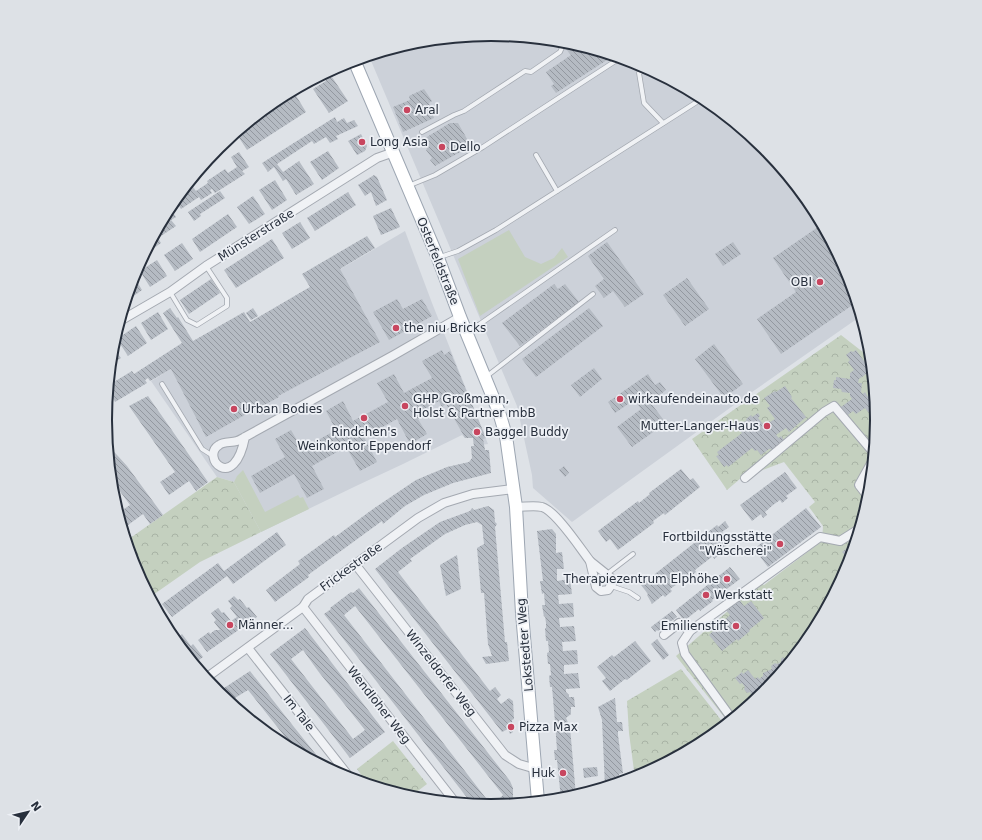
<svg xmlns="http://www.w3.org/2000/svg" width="982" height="840" viewBox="0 0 982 840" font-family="'DejaVu Sans',sans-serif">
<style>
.built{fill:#ccd1d9}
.green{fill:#c4d0bf}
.forest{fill:url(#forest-crowns)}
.building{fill:url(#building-back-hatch);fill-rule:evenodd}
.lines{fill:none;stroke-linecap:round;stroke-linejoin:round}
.lane-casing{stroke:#a4a9b1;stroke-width:5.5}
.street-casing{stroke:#a4a9b1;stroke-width:10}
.primary-casing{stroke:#9da6b2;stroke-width:14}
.lane{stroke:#f0f2f5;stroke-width:4}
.street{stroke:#f0f2f5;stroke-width:8}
.primary{stroke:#fff;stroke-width:12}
.poi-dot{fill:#c8465f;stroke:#edf0f5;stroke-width:1.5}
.labels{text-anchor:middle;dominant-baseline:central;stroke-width:3.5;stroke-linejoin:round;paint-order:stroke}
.poi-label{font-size:12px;fill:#28303d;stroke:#edf0f5;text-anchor:start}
.street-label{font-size:12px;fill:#28303d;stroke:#edf0f5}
.rim{fill:none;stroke:#28303d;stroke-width:2}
</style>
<defs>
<pattern id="forest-crowns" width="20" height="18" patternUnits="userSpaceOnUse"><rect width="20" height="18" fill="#c4d0bf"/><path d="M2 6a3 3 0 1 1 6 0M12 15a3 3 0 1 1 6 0" fill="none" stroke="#a8b3a5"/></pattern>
<pattern id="building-back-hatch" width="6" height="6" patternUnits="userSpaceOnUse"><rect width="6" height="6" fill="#b5bbc3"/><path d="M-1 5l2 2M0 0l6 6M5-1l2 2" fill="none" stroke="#9398a0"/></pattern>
</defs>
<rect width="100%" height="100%" fill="#dee2e7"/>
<g class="built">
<path d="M491,34L567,41L639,63L706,99L764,147L812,206L848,272L861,316L752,392L572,522L533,488L532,475L517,406L369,56L416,41Z"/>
<path d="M405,231L432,303L488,444L474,446L473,438H465L462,435L403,464L356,486L261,532L234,482L217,477L151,381Z"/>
</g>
<g class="green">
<path d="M509,230L525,257L541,264L554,258L562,248L568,257L480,316L458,259Z"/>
<path d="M243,470L265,512L298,495L300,498L303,497L309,509L261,532L234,482L237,476Z"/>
</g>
<g class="forest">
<path d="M841,335L868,356L871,355L877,420L870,496L848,568L812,635L764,693L728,722L676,656L760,583L764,585L822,541L823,526L809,507L815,502L784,462L741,478L727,490L692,439Z"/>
<path d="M217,477L234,482L261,532L200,562L150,597L134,568L126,541Z"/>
<path d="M681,669L725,725L705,741L635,778L629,733L627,701Z"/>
<path d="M393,741L427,784L410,797L368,784L357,769Z"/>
</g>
<g class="building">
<path d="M574,44L602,52L607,60L556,93L551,86L554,84L546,72L571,55L566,49Z"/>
<path d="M323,74L324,76L315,82L314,79Z"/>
<path d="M329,74L331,78L332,77L348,101L329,113L313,89L326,81L324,77Z"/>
<path d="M424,89L432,101L429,103L434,118L403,132L393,107L410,100L409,96Z"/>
<path d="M295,94L306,112L247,150L236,133Z"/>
<path d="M335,117L337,122L344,118L347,123L354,120L358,126L336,136L338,139L330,143L326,137L314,144L312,141L277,164L283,172L299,161L314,184L296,195L286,179L283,181L274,167L268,172L262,163Z"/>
<path d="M450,123H458L471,146L435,166L430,160L432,158L426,150L427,149L422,140Z"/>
<path d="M361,134L367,146L365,151L357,155L348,141Z"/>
<path d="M328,151L339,168L322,180L310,162Z"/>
<path d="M239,152L249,167L242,171L245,174L215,193L212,189L210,190L212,193L201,200L199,197L181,209L175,200L189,182L196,191L208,183L207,181L225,169L228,173L237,167L231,157Z"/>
<path d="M374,175L377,177L387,200L376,206L371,192L365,196L358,185Z"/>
<path d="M275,180L287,200L272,210L259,190Z"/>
<path d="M220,191L225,198L200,214L201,216L194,221L188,212Z"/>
<path d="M348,192L356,205L315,231L307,218Z"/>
<path d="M253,196L265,214L249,224L237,207Z"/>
<path d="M169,207L176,217L171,220L167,212Z"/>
<path d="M391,208L400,227L381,235L373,216Z"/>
<path d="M228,214L237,227L200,252L192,239Z"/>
<path d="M164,217L167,222L171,220L176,226L158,238L161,243L154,248L150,243Z"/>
<path d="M300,222L310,238L292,249L282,233Z"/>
<path d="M821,222L848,272L857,302L781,354L757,319L796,292L773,258L821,225L819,223Z"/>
<path d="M367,236L375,248L340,269L380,342L278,396L279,397L257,409V408L206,437L171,369L150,381L148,378L145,380L147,383L115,402L113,398L107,402L109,385L132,371L134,374L182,343L163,313L170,308L177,318L178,317L193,341L244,312L250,322L310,287L302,274Z"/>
<path d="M272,239L284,258L236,288L224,270Z"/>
<path d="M607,242L644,294L625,307L613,291L604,298L595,286L604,279L588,256Z"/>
<path d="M733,242L741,254L723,266L715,254Z"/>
<path d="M182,243L193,259L175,271L164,255Z"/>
<path d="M157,260L167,276L150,287L140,271Z"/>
<path d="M687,278L709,309L685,326L663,295Z"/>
<path d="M211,279L220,293L189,314L180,300Z"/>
<path d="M136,280L142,290L128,300L126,299L131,284Z"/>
<path d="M554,284L558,289L565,284L579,302L520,346L502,323Z"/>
<path d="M397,299L403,309L422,299L432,316L389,340L373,312Z"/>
<path d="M253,308L258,316L251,320L246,313Z"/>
<path d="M589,308L603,326L536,377L522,359Z"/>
<path d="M158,312L168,329L151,340L141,323Z"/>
<path d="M136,326L147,343L128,356L117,339Z"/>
<path d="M714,344L743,384L724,398L695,359Z"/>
<path d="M112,346L121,358L110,365Z"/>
<path d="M442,350L444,355L450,351L486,438L483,439L485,450H489L491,473L453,483L424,495L405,506L383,524L382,521L308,575L309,577L275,602L266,590L300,564L298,561L334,535L335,537L373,509L416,480L447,467L469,462L472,458L471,446H474L473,438H465L446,404L442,407L439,401L421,411L424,416L418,419L427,434L410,444L397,419L364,437L377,462L360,471L346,447L312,466L324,489L307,498L294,474L260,493L251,476L285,457L275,439L291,430L302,449L336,430L326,411L343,401L353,421L388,402L377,383L394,374L404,393L432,378L422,361Z"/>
<path d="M856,350L870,369L868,371L869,372L859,379L858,383H862L861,392L863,394L865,392L868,397L871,395L875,400L877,420L876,428L873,424L876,422L865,408L856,414L853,411L848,415L841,407L852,399L850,396V393L842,392L841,389L833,388L834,380H836V377L850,379V373L854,370L848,362L850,360L846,355L851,351L853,352Z"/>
<path d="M594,368L602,379L580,397L571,385Z"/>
<path d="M648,374L655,385L660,382L666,390L650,402L666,423L632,447L617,427L641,409L634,400L650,389L615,413L608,402Z"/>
<path d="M785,386L789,392L792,397L791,398L806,417L789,432L786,428L776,435L779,438L781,436L784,440L773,451L771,449H769L761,455L757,450L755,451L752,448L728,467L727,465L724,467L716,456L719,455L717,452L742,433L739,429L740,424L747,420L746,419L751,415L752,417L758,413L760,416L758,418L764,425L769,421L770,422L775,419L767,408L770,406L764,398L775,391L776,392Z"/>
<path d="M148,396L208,482L196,491L189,481L169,495L160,482L175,472L129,406Z"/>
<path d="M107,444L127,466L163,515L150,524L143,514L124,528L121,525L118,513L130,505L111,479Z"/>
<path d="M564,466L569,473L565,477L559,470Z"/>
<path d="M681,469L690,480L693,478L700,487L665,515L664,513L653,521L654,523L618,550L610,539L606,542L598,531L638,501L639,503L650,494L649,493Z"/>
<path d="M785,472L797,488L786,496L788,498L782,503L780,500L773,505L765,512L767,515L763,518L761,514L752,521L740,505Z"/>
<path d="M488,506L494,510L495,522L497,524L495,527L505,642H507L509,661L486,664L482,657L492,656L488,644L484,593H481L477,548L484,544L482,525L477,522L465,525L445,534L410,559L412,561L398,572L490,691L495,687L501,695L497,699L501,704L509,698L513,701L514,719L512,720L513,732L510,734L508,729L502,732L375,569L402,548L440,522L470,511L472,508L474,510Z"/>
<path d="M806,508L821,527L768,567L754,549Z"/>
<path d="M725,521L729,527L722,532L730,543L720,551L722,553L714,559L713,556L695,570L696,572L691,576L690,575L670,589L672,591L665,597L663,595L652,604L647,595L648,594L641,585L717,525L718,527Z"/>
<path d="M552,529L556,534V553L562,552L564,569H557V581L570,579L572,594L558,595L559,604L573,603L574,617L559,618L560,627L574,626L576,641L562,642L563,651L577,650L578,664L564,665V674L578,673L580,688L566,689V692L569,695V697H574L575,707H571V714L566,718L570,727L576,796L561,799L557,760H555L554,750H557L555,722L552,687H550L549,676L551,675L550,664H548L547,653L549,652L548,641H546L545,628H546V623L545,616L544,617L542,605H545L544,593L542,594L540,581H543L537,531Z"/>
<path d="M277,532L286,545L233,584L227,576L172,617L162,604L218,563L224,571Z"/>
<path d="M854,543L855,544L850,561L842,552Z"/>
<path d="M457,555L461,589L446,596L440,565Z"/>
<path d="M730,567L740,579L712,600L713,601L700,611L699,609L684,621L676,610Z"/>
<path d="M359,588L510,781L513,788V799H514L515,804L501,805L500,798L503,795L355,606L344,615L492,806L472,804L324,614L331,609L330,608L351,592L353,593Z"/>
<path d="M234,596L238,600L240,599L247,608L249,607L257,617L207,652L198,640L209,632L210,634L215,630H220L214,622L216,620L211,613L218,608L222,613L224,612L231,621L237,617L230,608L232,606L228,601Z"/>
<path d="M738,598L744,606L751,601L764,618L749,630L750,631L738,641L737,639L722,651L709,635L730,615L725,609Z"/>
<path d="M672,611L677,617L658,631L657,630L655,632L651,627Z"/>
<path d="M305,628L385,732L350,758L270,654ZM303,650L318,671L365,730L353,739L291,659Z"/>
<path d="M182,634L191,646L193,644L203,657L194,664L175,640Z"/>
<path d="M657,639L669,655L663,660L651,644Z"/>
<path d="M635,641L651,661L627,680L625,679L610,691L602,681L606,678L597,667L612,655L614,657Z"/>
<path d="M783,657L788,664L764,693L754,701L750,692L747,693L744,689L745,687L742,683L740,684L735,678L742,672L743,674L748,670L755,679L758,677L759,679L763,676V673L772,669L771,666L775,663L777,664L781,662V659Z"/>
<path d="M250,671L290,722L326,767L297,752L248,690L230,701L231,704L218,692Z"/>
<path d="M615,698L617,722H622L623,731H618V735L623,773L619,774L620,782L605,787L602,720L598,707Z"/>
<path d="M597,767L598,776L584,778L583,768Z"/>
<path d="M430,793L433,794L439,801L421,799Z"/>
</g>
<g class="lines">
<defs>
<g id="lane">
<path d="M647,68L639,73L644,103L663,123"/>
<path d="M422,132L454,115L464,111L525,71L531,72L560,52L565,41"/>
<path d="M536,155L557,191"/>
<path d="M408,186L435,175L483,147L620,58"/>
<path d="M440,257L458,251L496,230L703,98"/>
<path d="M170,292L187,320L197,325L227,306V298L206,266"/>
<path d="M466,331L480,324L615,230"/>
<path d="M487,376L593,294"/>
<path d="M162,384L202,449L213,456"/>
<path d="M607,574L633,554"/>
<path d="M611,586L629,592L638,598"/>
</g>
<g id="street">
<path d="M120,321L170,292L206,266L377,158L394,152"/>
<path d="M867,339L868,338"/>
<path d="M245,437C234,494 200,457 219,445C224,441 231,443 237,441C240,440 243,438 245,437L394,355L460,317"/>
<path d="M745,478L824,412L834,406L873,452V456"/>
<path d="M869,498L859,485L873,460"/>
<path d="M516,507C525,507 534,505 542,507C556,511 580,548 590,561"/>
<path d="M590,561L610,577L612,584L608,590L601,591L596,587Z"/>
<path d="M355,564L505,755L519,764L536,769"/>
<path d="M303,607L455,802"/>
<path d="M664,635L679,623L690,631"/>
<path d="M248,648L351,779"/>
<path d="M206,678L303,607L308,599L418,518L444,503L473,494L513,489"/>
<path d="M732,719L685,654L682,643L690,631L820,537L840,541L859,529"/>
</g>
<path id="primary" d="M354,60L438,258L460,317L499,412L506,436L516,507L522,613L538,801"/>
</defs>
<use href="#lane" class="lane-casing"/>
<use href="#street" class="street-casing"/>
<use href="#primary" class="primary-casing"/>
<use href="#lane" class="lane"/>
<use href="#street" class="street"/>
<use href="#primary" class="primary"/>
</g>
<g class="poi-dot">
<circle cx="407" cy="110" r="4"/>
<circle cx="362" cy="142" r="4"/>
<circle cx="442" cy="147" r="4"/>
<circle cx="820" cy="282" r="4"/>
<circle cx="396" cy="328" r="4"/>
<circle cx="620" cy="399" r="4"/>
<circle cx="405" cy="406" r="4"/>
<circle cx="234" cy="409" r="4"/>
<circle cx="364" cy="418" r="4"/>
<circle cx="767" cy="426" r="4"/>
<circle cx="477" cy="432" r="4"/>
<circle cx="780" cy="544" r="4"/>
<circle cx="727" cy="579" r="4"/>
<circle cx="706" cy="595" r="4"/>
<circle cx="230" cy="625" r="4"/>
<circle cx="736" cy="626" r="4"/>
<circle cx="511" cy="727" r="4"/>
<circle cx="563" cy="773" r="4"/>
</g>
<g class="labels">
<g class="poi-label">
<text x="415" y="110">Aral</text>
<text x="370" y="142">Long Asia</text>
<text x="450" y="147">Dello</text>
<text x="812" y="282" text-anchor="end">OBI</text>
<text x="404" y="328">the niu Bricks</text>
<text x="413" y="399">GHP Großmann,<tspan x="413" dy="14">Holst &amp; Partner mbB</tspan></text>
<text x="628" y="399">wirkaufendeinauto.de</text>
<text x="242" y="409">Urban Bodies</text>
<text x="759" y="426" text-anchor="end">Mutter-Langer-Haus</text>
<text x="364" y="432" text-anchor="middle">Rindchen's<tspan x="364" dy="14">Weinkontor Eppendorf</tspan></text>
<text x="485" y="432">Baggel Buddy</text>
<text x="772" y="537" text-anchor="end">Fortbildungsstätte<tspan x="772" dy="14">"Wäscherei"</tspan></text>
<text x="719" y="579" text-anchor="end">Therapiezentrum Elphöhe</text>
<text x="714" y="595">Werkstatt</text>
<text x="238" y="625">Männer...</text>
<text x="728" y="626" text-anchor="end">Emilienstift</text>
<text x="519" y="727">Pizza Max</text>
<text x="555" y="773" text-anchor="end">Huk</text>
</g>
<g class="street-label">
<text transform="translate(256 235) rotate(-32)">Münsterstraße</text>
<text transform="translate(438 261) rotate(68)">Osterfeldstraße</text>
<text transform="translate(351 567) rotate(-36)">Frickestraße</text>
<text transform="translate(525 645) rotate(-95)">Lokstedter Weg</text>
<text transform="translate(441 673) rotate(52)">Winzeldorfer Weg</text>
<text transform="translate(379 705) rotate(52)">Wendloher Weg</text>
<text transform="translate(299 713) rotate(52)">Im Tale</text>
</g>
</g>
<path d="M0 0H982V840H0ZM112 420a379 379 0 1 1 758 0a379 379 0 1 1-758 0Z" fill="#dde1e6" fill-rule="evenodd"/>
<path class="rim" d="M112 420a379 379 0 1 1 758 0a379 379 0 1 1-758 0Z"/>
<g transform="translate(28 812) rotate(55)" stroke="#edf0f5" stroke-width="3" paint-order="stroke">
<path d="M0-3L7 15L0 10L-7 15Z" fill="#28303d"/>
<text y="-6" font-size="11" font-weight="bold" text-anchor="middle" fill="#28303d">N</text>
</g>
</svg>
